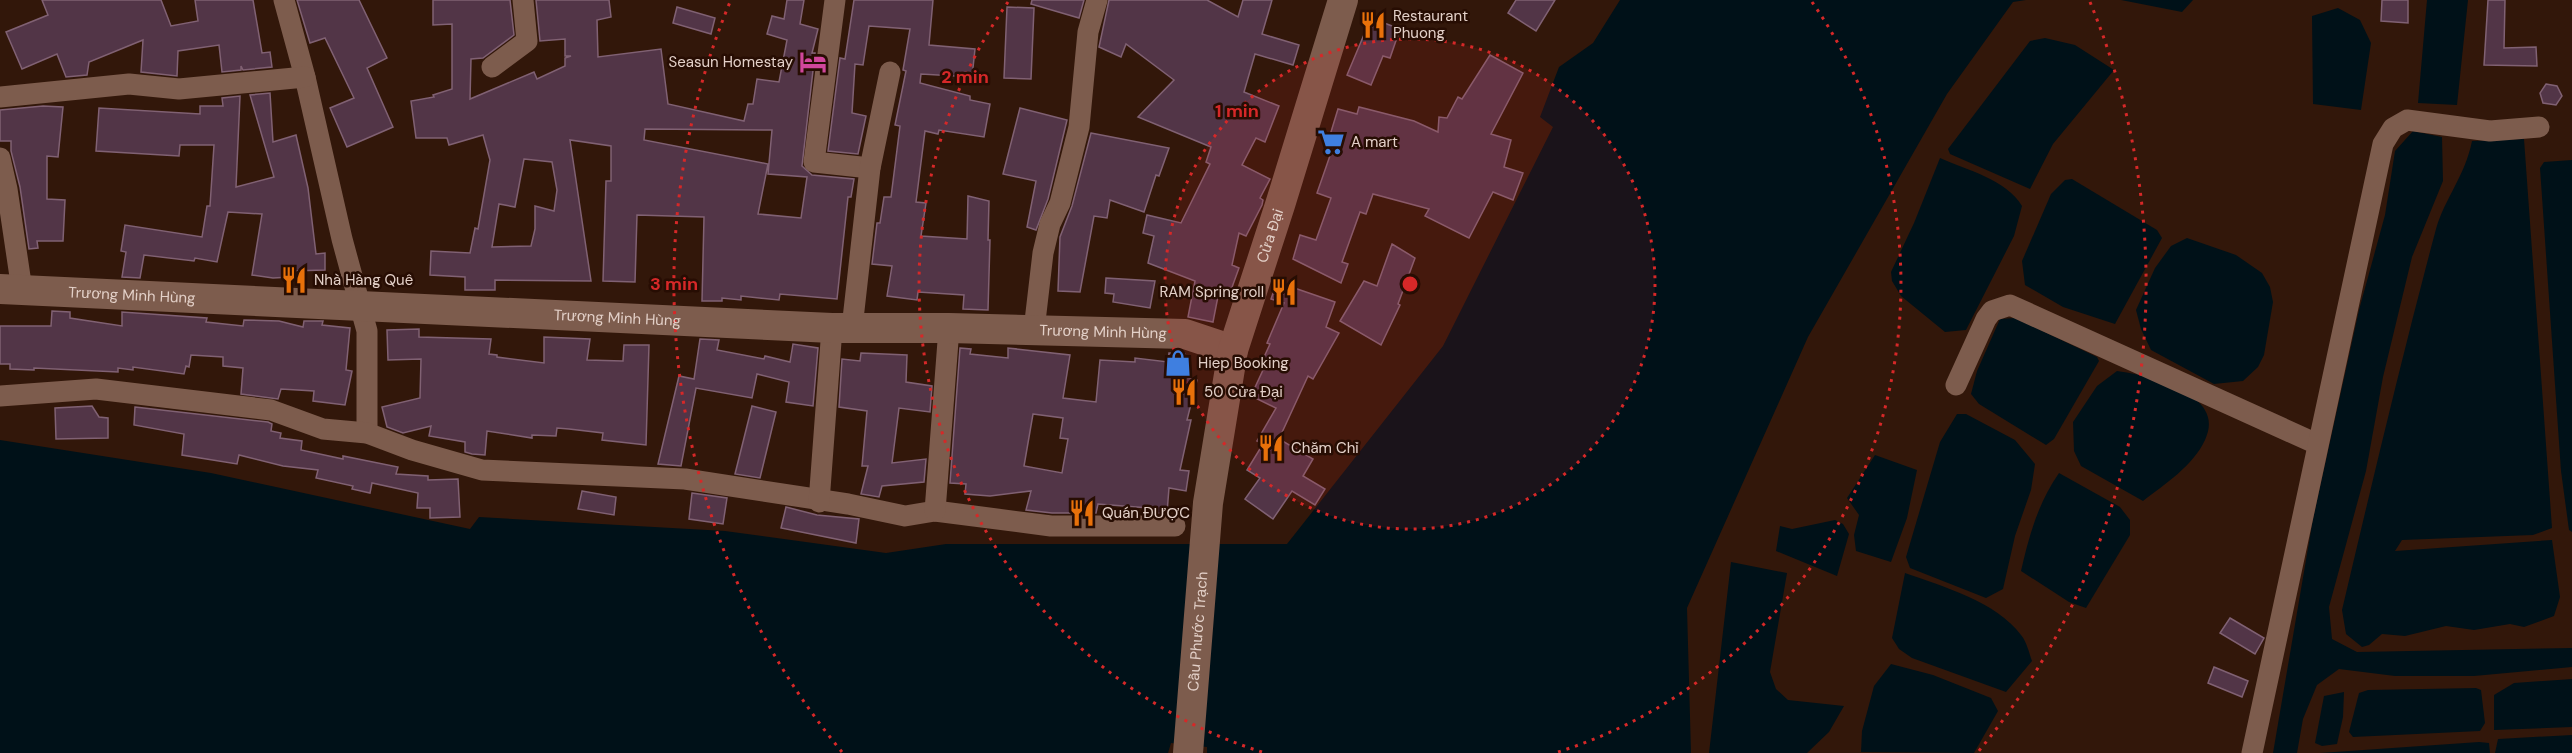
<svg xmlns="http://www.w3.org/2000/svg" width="2572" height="753" viewBox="0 0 2572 753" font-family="'DM Sans',sans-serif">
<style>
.water{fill:#001118}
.building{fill:#523547;stroke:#806173;stroke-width:1.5;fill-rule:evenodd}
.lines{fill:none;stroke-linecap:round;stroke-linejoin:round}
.street{stroke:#7d5c4d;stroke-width:21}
.secondary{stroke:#7d5c4d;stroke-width:30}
.ring{fill:none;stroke:#d62828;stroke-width:3;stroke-dasharray:3 6}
.labels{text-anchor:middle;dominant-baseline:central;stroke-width:5;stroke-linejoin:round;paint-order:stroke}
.poi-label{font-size:15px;fill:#e3d0c8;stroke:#270d03;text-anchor:start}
.street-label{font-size:15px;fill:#e3d0c8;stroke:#270d03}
.centre{fill:#d62828;stroke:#270d03;stroke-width:3}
.ring-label{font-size:18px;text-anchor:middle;font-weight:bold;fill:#d62828;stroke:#270d03;stroke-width:5;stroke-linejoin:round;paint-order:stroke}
</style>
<rect width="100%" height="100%" fill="#32170a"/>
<g class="water">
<path d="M1620,0H2026L2013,2L1947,94L1808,337L1687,608L1691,753H1207V747L1171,743L1168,753H0V440L211,473L470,529L479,517L725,531L886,553L946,544H1287L1443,346L1553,127L1540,117L1559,67L1593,43Z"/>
<path d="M2121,0H2193L2182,12Z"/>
<path d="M2427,0H2468L2457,105L2418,103Z"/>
<path d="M2338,8L2360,20L2371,43L2361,110L2313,104L2312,16Z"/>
<path d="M2045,38L2075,45L2114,70L2053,144L2030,189L1950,154L1948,149L2030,41Z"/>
<path d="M2413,131L2442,137L2443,181L2412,257L2383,377L2366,471L2329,607L2332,639L2357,652L2572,648V667L2474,676H2395L2339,669L2317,685L2303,719L2297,753H2273L2313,519L2359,310L2385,215L2395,151Z"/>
<path d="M2524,139L2552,528L2533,535L2402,540L2395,551L2552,540L2560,597L2554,616L2524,627L2510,624L2474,630L2446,626L2405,636L2382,634L2369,645L2362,647L2346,634L2342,610C2372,483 2402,356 2436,229C2445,198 2465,176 2472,141Z"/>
<path d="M1940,158C1967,170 2007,180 2022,206L2014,236L1966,330L1945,332L1901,296L1892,281L1891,272L1914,223Z"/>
<path d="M2572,160V532L2569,530L2561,471L2540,168L2544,162Z"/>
<path d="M2072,179L2157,230L2162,238L2115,324L2063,307L2025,285L2022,261L2051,194L2065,180Z"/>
<path d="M2187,238L2236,255L2262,273L2270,287L2273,302L2264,355L2258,367L2243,381L2214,384L2151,350L2141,329L2136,310L2155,268L2171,246Z"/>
<path d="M2015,318L2097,357L2099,361L2054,439L2046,445L1979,404L1971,394L1977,371L2000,319Z"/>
<path d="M2117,371C2148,375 2228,394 2205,440C2193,466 2165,484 2143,501L2081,466L2074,451L2073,422L2097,386Z"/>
<path d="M1957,414H1966L2015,440L2035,464L2031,490L2015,536L2003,589L1986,598L1910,568L1906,557L1940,442Z"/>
<path d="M1875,455L1917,470L1907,518L1891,562L1856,551L1854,535L1859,515L1847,498Z"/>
<path d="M2059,473L2120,507L2130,520V535L2086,608L2069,602L2021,571C2029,536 2038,503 2059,473Z"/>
<path d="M1835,520L1843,524L1849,534L1837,576L1776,551L1780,526L1792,529Z"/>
<path d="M1731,562L1787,573L1770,672L1776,689L1788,700L1844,706L1829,732L1807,753H1709Z"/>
<path d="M1905,573C1942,586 1997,602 2021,635C2027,642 2029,653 2032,661L2006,692L1912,658L1899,649L1892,638Z"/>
<path d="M1891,664L1933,675L1991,698L1998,711L1974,753L1861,752L1862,731L1874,686Z"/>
<path d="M2572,679V727L2494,730V695L2514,683Z"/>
<path d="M2476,688L2481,690L2485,723L2480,731L2353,737L2349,732L2359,693L2368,690Z"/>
<path d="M2344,692L2343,717L2337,744L2322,746L2315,743L2324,696Z"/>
<path d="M2572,735V753H2495L2498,739Z"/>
<path d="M2479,742L2489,743L2490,753H2320Z"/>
</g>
<g class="building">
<path d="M42,0H161L171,26L198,21L195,0H253L262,53L270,52L272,67L243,70L241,66V70L222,72L219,45L178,51L177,76L141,72L143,40L89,62L87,75L66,77L57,54L22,69L6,32L48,15Z"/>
<path d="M297,0H359L387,58L367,68L393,127L347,147L330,108L354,98L325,38L310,43Z"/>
<path d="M433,0H510L514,35L483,58L471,59L470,99L534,72L537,79L565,66V58L571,56H565V39L540,41L536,0H609L611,17L597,20L598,57L661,49L668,104L744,121L748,104H753L757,79L779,82L787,40L767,34L772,16L784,19L787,0H804L800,24L818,29L812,53H815L802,166L812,175L854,179L851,197H848L837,299L780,294L779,300L741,296V300L722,298V301H702L704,217L637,215L635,282L603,281L606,181H611V146L570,140L591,281L495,280V290H465V277L430,275L431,251L470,253L475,228L478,229L490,160L483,135L449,145L447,138H416L411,101L434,97L433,95L452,89V24L433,25ZM645,129L772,130L768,174L807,177L801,218L758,214L768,164L644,140ZM524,159L552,162L557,190L554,211L535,206V229L531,246L492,247L499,204L515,207Z"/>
<path d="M854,0H933L929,45L975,49L972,77L921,74L920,83L970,96V100L990,104L984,137L939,130L938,134L925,131L916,202L926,203L921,236L967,239L968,196L989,201L988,240H990L988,310L963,309L964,295L918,292L917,300L887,296L892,266L872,264L877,223H880L884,197H891L900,126L895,125L906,71L903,70L910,29L869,26L863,65L855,64L852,113L866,116L858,154L828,151L840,58L845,59Z"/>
<path d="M1032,0H1084L1079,18L1031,4Z"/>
<path d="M1109,0H1207L1238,17L1243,0H1272L1262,34L1299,45L1293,65L1255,54L1244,92L1279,106L1265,142L1256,138L1242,165L1270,179L1260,198L1263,200L1262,205L1246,236L1239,233L1232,265L1239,268L1231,290L1220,286L1213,322L1188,317L1195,281L1148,263L1154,236L1143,233L1147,215L1181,223L1210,164L1206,162L1211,147L1138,117L1174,80L1126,44L1121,57L1099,47Z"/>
<path d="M1516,0H1555L1536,31L1508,13Z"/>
<path d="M2382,0H2408V23L2381,21Z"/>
<path d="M2488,0H2505L2504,48L2536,47L2537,66L2484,65Z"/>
<path d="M677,7L715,18L711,34L673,23Z"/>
<path d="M1007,7L1034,8L1031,79L1004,78Z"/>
<path d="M1371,18L1400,29L1390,58L1383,56L1371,85L1347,75Z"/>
<path d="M1490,55L1523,73L1491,134L1511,140L1504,167L1523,173L1513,200L1493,192L1469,238L1425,216L1429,209L1373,194L1366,214L1360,212L1342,262L1348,264L1341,283L1293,259L1300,235L1316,240L1331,198L1317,193L1333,147L1327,145L1338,109L1357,114L1359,107L1414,121L1438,132L1439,117L1447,118L1458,97L1462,99Z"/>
<path d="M2546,84L2557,86L2562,96L2556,105L2543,103L2540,93Z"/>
<path d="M270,93L273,142L296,135L308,188L316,254L325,253V270L290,271L291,277L273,278L252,275L262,214L228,212L217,262L195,258L194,261L144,255L140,278L122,277L126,252L121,251L125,225L202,237L207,206H210L214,145H180L179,156L96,151L99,108L200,114V106H223L222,98L240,96L236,187L274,177L250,95Z"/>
<path d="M43,106L63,107L58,157L47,156V199L65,200L63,241H37L38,248L29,249L20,187L11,151V141H0V110Z"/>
<path d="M1020,108L1067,120L1048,199L1036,230L1027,227L1036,181L1003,174Z"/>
<path d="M1091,133L1169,148L1159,176L1156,175L1144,212L1110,200L1107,218L1094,216L1080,292L1058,291L1060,237L1072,206Z"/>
<path d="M1392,244L1415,258L1398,304L1400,305L1381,345L1340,321L1364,281L1377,286Z"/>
<path d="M1106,278L1155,281L1150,308L1113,302L1114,294L1105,293Z"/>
<path d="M1277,282L1335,302L1326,327L1339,333L1313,379L1308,376L1279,439L1313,459L1303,476L1325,489L1315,505L1292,491L1273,519L1245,499L1260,478L1247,470L1263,444L1257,441L1276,408L1251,396L1263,370L1259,368L1270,344L1267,343L1284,303L1271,299Z"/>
<path d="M52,311L70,312V318L122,326V312L207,318L206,322L243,326L244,320L279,321L303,327L304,321H323L322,325L350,328L346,370L352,371L345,405L313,401L314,391L281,389L278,399L241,394L243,368L223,366V357L191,355L189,367L186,366L184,374L133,367V370L118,368V372L34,368V370L10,369V364H0V326H51Z"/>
<path d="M419,329V337L491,339L489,354L497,355V357L544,363V337L590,339L587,360L623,361L624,345H649L646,445L602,440L603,433L569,429L557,428L556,436L532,435V438L487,431L485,455L472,454L465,452V442L429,436L431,426L403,433L387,427L382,407L420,398L421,359L388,360L387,330Z"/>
<path d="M700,339L719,340L717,350L764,359L765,356L790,362L793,344L818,348L813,406L786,402L789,382L757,374L752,398L696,388L681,466L658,464L679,376L694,379Z"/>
<path d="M960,348L971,349L970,354L1008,358V348L1070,355L1063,398L1096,402L1100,360L1135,362V358L1168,362L1169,353L1185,354L1184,377L1197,380L1187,420H1191L1180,470L1189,471L1186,491L1169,488L1167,513H1148L1149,508L1098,504L1096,513H1052L1026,510L1031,491L990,496L965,494L966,484L950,483ZM1033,414L1063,418L1060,438L1068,439L1062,473L1024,466Z"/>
<path d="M861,353L907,355L906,382L932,386L930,412L899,408L892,463L926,459L924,482L882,486L879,497L861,494L868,466H862L867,411L839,407L842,359L860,361Z"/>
<path d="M92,406L99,417L108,418V438L56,439L55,408Z"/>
<path d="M752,406L776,412L760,478L735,474Z"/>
<path d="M135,407L268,422L272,424L271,431L281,433L280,438L302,441L301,450L343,459V456L398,467L396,474L428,476V480L458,479L460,517L430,518V508H417L418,493L372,483L370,493L352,489L353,486L316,478L318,470L283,466L239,455L237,464L182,455L184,434L134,425Z"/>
<path d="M582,491L616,497L614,515L578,509Z"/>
<path d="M692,493L727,498L723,524L689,519Z"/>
<path d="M786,507L817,515L859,519L856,543L781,528Z"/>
<path d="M2230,618L2264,638L2255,654L2220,633Z"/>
<path d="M2214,667L2248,681L2242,697L2208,683Z"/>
</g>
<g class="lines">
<g class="street">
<path d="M284,0L305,77L342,239L367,331V433"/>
<path d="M835,0L814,162L870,168"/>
<path d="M492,67L527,41L523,0"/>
<path d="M0,97L129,84L179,89L305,77"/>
<path d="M0,158L7,189L22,290"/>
<path d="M852,328L870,168L890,72"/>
<path d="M1034,330L1043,253L1050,224L1060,203L1079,127L1088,32L1097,0"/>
<path d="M1956,385L1986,319L1992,311L2010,305L2317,444"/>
<path d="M0,396L96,389L271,410L323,429L367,433L412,450L482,470L685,479L848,504L905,516L935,511L1051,526H1175"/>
<path d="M819,502L832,328"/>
<path d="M935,511L949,328"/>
<path d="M2252,753L2383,144L2393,128L2407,120L2490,131L2539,127"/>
</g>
<g class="secondary">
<path id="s1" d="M0,289L832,328H949L1185,334L1233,350"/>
<path id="s2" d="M1188,753L1208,503L1233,350L1280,205L1343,0"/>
</g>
</g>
<circle cx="1410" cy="284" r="245" fill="#d62828" fill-opacity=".12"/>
<g class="ring">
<circle cx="1410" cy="284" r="245"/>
<path d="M1262 752A491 491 0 0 1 1008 2M1812 2A491 491 0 0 1 1558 752"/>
<path d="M842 752A736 736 0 0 1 730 2M2090 2A736 736 0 0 1 1978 752"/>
</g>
<defs>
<symbol id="restaurant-bare" viewBox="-9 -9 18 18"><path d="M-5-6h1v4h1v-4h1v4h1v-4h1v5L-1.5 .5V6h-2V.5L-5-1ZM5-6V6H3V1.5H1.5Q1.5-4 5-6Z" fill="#e8710a" stroke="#270d03" stroke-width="2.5" paint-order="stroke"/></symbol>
<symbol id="hotel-bare" viewBox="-9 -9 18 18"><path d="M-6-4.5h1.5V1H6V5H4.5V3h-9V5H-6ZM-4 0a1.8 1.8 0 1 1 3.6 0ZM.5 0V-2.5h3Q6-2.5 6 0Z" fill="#d1479c" stroke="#270d03" stroke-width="2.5" paint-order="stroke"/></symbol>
<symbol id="supermarket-bare" viewBox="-9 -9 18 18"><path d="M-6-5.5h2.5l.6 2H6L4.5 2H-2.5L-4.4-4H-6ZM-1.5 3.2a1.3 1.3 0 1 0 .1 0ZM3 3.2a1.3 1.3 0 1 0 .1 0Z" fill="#3f7fe0" stroke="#270d03" stroke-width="2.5" paint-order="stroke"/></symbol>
<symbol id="shop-bare" viewBox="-9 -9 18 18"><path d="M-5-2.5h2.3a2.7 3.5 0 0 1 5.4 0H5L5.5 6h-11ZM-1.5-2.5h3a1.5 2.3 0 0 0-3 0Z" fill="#3f7fe0" stroke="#270d03" stroke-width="2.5" paint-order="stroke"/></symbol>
</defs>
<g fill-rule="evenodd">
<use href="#restaurant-bare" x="1354" y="6" width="38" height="38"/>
<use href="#hotel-bare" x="794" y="43" width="38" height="38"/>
<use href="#supermarket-bare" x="1312" y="123" width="38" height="38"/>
<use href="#restaurant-bare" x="275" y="261" width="38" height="38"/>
<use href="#restaurant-bare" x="1265" y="273" width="38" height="38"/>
<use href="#shop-bare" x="1159" y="344" width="38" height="38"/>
<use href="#restaurant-bare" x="1165" y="373" width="38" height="38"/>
<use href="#restaurant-bare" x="1252" y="429" width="38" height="38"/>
<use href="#restaurant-bare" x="1063" y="494" width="38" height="38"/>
</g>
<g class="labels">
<g class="poi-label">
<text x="1393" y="16">Restaurant<tspan x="1393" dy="17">Phuong</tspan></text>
<text x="793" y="62" text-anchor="end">Seasun Homestay</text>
<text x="1351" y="142">A mart</text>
<text x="314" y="280">Nhà Hàng Quê</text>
<text x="1264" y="292" text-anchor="end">RAM Spring roll</text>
<text x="1198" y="363">Hiep Booking</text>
<text x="1204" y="392">50 Cửa Đại</text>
<text x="1291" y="448">Chăm Chỉ</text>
<text x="1102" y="513">Quán ĐƯỢC</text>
</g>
<g class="street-label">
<text stroke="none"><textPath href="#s2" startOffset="526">Cửa Đại</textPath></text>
<text stroke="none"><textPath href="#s1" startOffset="132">Trương Minh Hùng</textPath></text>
<text stroke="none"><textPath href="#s1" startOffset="618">Trương Minh Hùng</textPath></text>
<text stroke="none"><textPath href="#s1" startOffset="1104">Trương Minh Hùng</textPath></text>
<text stroke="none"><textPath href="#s2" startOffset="122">Cầu Phước Trạch</textPath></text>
</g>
</g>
<circle cx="1410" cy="284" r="9" class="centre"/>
<g class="ring-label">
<text x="965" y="83">2 min</text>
<text x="1237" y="117">1 min</text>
<text x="674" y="290">3 min</text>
</g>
</svg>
